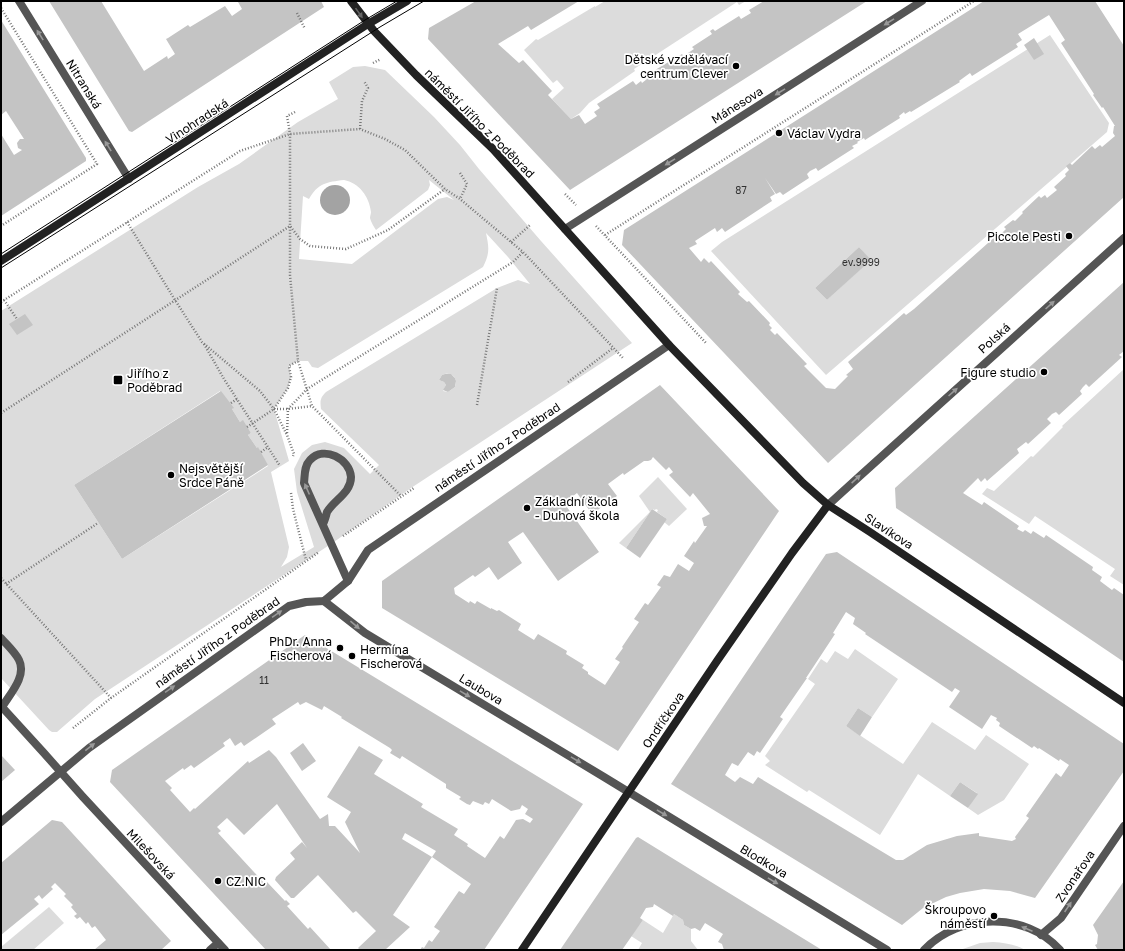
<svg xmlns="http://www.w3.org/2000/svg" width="1125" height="951" viewBox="0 0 1125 951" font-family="'Golos Text',sans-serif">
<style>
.green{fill:#dcdcdc;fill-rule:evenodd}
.water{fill:#a3a3a3}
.building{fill:#c4c4c4;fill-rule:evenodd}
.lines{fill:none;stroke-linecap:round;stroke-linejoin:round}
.path{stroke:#777;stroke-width:2.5;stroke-dasharray:1 2;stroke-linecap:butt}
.lane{stroke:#555;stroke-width:8}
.street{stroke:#555;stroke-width:8}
.secondary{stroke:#222;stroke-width:8}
.tram{stroke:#000;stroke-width:1}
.oneway{fill:#646464}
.oneway2{fill:#999}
.poi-dot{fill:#000;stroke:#fff;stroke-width:1.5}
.labels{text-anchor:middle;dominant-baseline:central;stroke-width:3.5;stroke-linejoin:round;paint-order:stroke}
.number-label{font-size:10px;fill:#313131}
.poi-label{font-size:12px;fill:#000;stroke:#fff;text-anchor:start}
.street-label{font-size:12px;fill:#000;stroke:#fff}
</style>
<rect width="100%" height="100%" fill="#fff"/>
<g class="green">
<path d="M605,1H746L739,5L737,2L634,69L635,71L589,103L580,113L571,119L552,99L564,88L557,80L553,83L524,50L536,39L538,40L595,6V7Z"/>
<path d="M1050,35L1109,123L1107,132L826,375L711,251L722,242ZM859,247L870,260L827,300L815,288Z"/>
<path d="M365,66L385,70L434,117L460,145L479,169L541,241L632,343L411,488L331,544L95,699L57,732H52L49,730L1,678V311L198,187L239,164L298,122L338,99L329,82L353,67ZM344,180C359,183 369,196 371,212C371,214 370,216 370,218C371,222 374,227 376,230L428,190L430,185L429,180L454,200L447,197L438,199L352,264L299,259L303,196L309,199C318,183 327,182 344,180ZM486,233L508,257L530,284L518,280L497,288L326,392C320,398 320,401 321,409L379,465L370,474L344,448L325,442L312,445L302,453L294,469L297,492L314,547L281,567L287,557L289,547L271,472L289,461L274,409L288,388L291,377L289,366L298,361H308L312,367L318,368L483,267C490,253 489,248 486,233ZM445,374C453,373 458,378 455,387L448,392L443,391L446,385L444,382L439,380L442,375ZM220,391L233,408L232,409L240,422L243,421L251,433L248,435L257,448H258L268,466L122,559L74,485Z"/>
<path d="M1124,369V585L1110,576L1115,569L1035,516L1029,524L982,494L987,488L994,491L1031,456L1033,457L1063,427L1062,426Z"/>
<path d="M658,477L687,509L669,526L664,522L667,519L657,512L658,510L656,509L655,510L652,509L626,548L619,543L650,512L639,496Z"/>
<path d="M855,649L898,679L872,717L858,708L846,726L903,764L932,722L975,750L986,735L1029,764L1004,800L978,815L968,808L977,793L960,782L950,796L918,774L880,835L809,790L807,792L765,765L770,761L765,756L815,684L808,679L821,659L827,663L835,651L848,659Z"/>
<path d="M49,907L64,923L33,950H1V947Z"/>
<path d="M674,914L683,920L684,925L691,929V941L698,950H638L642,943L631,936L643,920L663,933Z"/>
<path d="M993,942C1005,943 1015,944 1025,950H960L980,943Z"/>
</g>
<circle class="water" cx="335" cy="200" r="15"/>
<g class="building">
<path d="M49,1H101L144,71L167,56L168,59L175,54L166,39L168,38L188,25L190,27L225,6L232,16L242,9L238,2L240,1H321L324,7L132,132L129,131Z"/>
<path d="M476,1H579L531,30L528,26L498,44L519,63L523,60L552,91L548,95L571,119L579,115L585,124L597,116L594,112L600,108L597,104L633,81L636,85L641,81L642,83L647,79L645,76L682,54L684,57L689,54L688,53L694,49L692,47L712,34L710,31L713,29L715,31L739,16L741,19L751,13L749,10L764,1H867L570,190L428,39L429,28Z"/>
<path d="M984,1H1095L1124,46V197L828,463L622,245L624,230ZM1049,15L1065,40L1061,43L1094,94L1093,95L1102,108L1103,107L1115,126H1114L1113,133L1115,136L1102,147L1100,145L1095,149L1092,146L1072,165L1070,163L1066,166L1069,170L1065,174L1066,176L1054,187L1057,190L1047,198L1045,195L1041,198L1039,196L1022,212L1023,213L1015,221L1013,220L1004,227L1006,229L1002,233L1005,236L1001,240L997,235L914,309L906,315L904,313L848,362L853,369L846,375L848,376L835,389L826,388L804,366L807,364L777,333L775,335L770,330L772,328L769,325L770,323L749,301L747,302L738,294L740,292L711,261L709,263L704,258L701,262L689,248L697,244L695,241L715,228L717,232L722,228L725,232L772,201L770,197L775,194L765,178L776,194L780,192L783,195L809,178L807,174L810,171L816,168L818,171L854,148L852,146L858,143L857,142L864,138L865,140L900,118L899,116L904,112L905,114L910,111L911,112L960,82L959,81L970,73L972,76L1018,47L1016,44L1022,40L1018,34Z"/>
<path d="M1,20L86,158V161L1,216V134L14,155L22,150L18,148L17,143L20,139H24L6,111L1,115Z"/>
<path d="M1034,38L1044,54L1034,60L1024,45Z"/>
<path d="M859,247L871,260L827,300L815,288Z"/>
<path d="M1124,282V351L1119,355L1122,357L1089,387L1086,384L1083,387L1080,391L1082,394L1059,415L1056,412L1052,414L1047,419L1051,423L1028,444L1026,442L1017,449L1019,453L987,481L985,478L981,482L978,478L963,493L982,505L984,502L1019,526L1017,529L1023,532L1025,530L1031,534L1033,531L1044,538L1046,535L1093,567L1092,570L1102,577L1100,581L1112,590L1114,588L1124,595V662L896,508L895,488Z"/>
<path d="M25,314L33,325L17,335L9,324Z"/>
<path d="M445,374H451L455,378L456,381L455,387L448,392L443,390L446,385L444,382L439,380L442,375Z"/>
<path d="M660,385L779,511L618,751L382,608V581ZM653,457L666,470L669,467L673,472L669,475L690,497L693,493L710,514L702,518L704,526H707L695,543L694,541L684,556L694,563L689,571L678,564L670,577L664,575L657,585L661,587L648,605L645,603L634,619L639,622L622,647L623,648L615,659L620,662L605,685L588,674V672L582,668L584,665L566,654L567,651L538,634L534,640L518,630L521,624L499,610L497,611L491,608V609L477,601L475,604L470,601L469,603L455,594L454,588L473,575L475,577L489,567L498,580L522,563L508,542L523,532L558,581L599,552L564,503L577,493L592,514L617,496L608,484L623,473L624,475L644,461H648L651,460Z"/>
<path d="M221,391L234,408L232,409L240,422L243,420L251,433L248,435L257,448L258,447L268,465L122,559L74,485Z"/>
<path d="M652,509L667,519L640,558L626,548Z"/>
<path d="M837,552L1124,744V771L1035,898L1010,891L984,889L960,893L946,897L923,908L902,925L671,784L826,554ZM846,612L855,618L853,624L866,633L865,634L952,692L955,688L960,691L949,707L982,729L991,715L997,718L996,720L1000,723L999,726L1032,748L1034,746L1038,749L1039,748L1059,761L1060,759L1069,765L1061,777L1056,773L1026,816L1029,818L1015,837L1016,839L1012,841L979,836V833L957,836L927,845L903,860H896L758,777L753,784L740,777L735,782L725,775L732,763L738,766L748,752L754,756L757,751L760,753L783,719L780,717L807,678H806L835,634L833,633Z"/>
<path d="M305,635L583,804L484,950H420L422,947L424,948L429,940L432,942L440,931L434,927L459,891L464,894L471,884L432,857L436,851L405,833L402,839L432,857L393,915L410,927L385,950H360L358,948L376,931L356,911L353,913L318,875L294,898H291L275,880L276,877L295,859L290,853L302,842L307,848L277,804L244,835L227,818L217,827L221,831L218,833L265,884L267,882L285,901L286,900L290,904L287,906L308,929L310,927L331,950H266L110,782L112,770ZM298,702L300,705L306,702L322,710L324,706L342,717L341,718L390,748L392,750L390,753L400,759L402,756L446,784V788L461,797L459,799L467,804L470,805L473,801L483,805L485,802L489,804L492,799L511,811L520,809L522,805L528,809L525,814L533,819L530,823L523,819L516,820L504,839L500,836L485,858L467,846L468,844L454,835L458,829L421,807L423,804L374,774L383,760L359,746L327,797L351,812L345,822L360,853L335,826H329L328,814L320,819L276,757L269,750L249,763L248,761L195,809L194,808L190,812L170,790L172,788L165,781L183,768L184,770L191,765L194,768L225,746L223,743L230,738L235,746L241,742L244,746L276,724L272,719Z"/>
<path d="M858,708L872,717L860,736L846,726Z"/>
<path d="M303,743L316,761L302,771L290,753Z"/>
<path d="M1,755L15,770L1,782Z"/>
<path d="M960,782L978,794L968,808L950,796Z"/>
<path d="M52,820L62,822L171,941L161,950H94L106,940L95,926L92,928L88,922L86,924L80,917L77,919L74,916L77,914L71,907L73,905L64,896L66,894L55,883L51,887L53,889L42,899L39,895L34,899L39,904L1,935V863Z"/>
<path d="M638,837L698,874L822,950H724L722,944L718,942L723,934L705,923L700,931L695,928L691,929L684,925L683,920L674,914L673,916L654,904L653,907L646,908L640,918L643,920L622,950H560L636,838Z"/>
<path d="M1124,881V950H1098L1095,945L1097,944L1098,935L1093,925Z"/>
</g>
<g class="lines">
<g class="path">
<path d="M1,8L97,164L1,226"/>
<path d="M297,13L305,29"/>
<path d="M373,63L381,59"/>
<path d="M295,112L287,116L290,134V275L298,361L312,406L401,496"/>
<path d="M360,129L362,101L368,88L364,81"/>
<path d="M460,173L467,184L460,199"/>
<path d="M565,194L576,205"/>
<path d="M127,222L175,300L202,342L260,391L274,409L287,435L294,454L293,456"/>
<path d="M596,226L707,344"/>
<path d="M605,235L974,1"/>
<path d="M511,242L530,225"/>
<path d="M4,300L17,319"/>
<path d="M1,302L240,151L290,134L360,129L385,139L405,150L445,189L460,199L523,252L623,358"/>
<path d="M204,344L224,379L280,466"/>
<path d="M568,382L613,348"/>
<path d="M231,403L237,399"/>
<path d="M477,405L497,288"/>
<path d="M274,409H288L312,406"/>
<path d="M1,413L290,226L300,239L310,246L346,249L388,230L445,189"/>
<path d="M247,427L274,409L288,388L291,377L289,366L298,361"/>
<path d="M287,433L288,409L307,389L513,262L523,252"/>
<path d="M261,452L268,447"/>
<path d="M291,493L293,509L306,560"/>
<path d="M343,536L414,488"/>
<path d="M1,578L111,698"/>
<path d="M6,584L98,523"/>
<path d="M73,728L111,698L319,552"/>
</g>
<g class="lane">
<path d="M323,524C325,520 326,516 327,512C334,500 351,493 351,477C350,459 324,445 310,460C304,466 305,475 304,483L348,581"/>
<path d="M1,638C7,645 15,652 19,660C27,676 10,694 2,707"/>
</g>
<g class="street">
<path d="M19,1L129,179"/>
<path d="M565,229L922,1"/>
<path d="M828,505L861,475L1124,238"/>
<path d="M324,601L365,633L604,777L887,950"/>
<path d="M1,706L43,752L83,797L225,950"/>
<path d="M1,822L89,748L289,606L306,602L324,601L348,581L368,550L669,345"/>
<path d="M1041,935L1061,918L1124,826"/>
<path d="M210,950L218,943"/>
<path d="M924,950C959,913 1026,911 1060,950"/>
</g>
<g class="secondary">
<path d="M351,1L374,31L416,75L493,149L669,345L803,483L828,505L870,532L1124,703"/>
<path d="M1,261L368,24L407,1"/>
<path d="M522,950L717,661L792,553L828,505"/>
</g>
<g class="tram">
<path d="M1,254L365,20L397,1"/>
<path d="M1,268L380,27L424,1"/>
</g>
</g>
<defs><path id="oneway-solid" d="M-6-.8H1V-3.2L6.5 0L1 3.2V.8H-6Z"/></defs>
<use class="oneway" href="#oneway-solid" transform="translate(359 13) rotate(55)"/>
<g class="oneway2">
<use href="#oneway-solid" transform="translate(889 22) rotate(148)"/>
<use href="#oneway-solid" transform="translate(40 35) rotate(-122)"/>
<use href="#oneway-solid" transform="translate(780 92) rotate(148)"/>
<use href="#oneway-solid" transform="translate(108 146) rotate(-122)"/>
<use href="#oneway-solid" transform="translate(670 162) rotate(148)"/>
<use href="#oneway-solid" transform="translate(1050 305) rotate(-42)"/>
<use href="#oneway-solid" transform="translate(953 392) rotate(-42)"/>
<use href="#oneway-solid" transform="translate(856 479) rotate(-43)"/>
<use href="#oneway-solid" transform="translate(307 489) rotate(-114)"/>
<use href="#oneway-solid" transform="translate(277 614) rotate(-35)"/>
<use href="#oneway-solid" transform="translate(355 625) rotate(40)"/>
<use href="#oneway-solid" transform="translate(170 689) rotate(-35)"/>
<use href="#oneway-solid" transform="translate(465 694) rotate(31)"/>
<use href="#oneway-solid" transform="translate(90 747) rotate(-38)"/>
<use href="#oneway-solid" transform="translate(576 760) rotate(31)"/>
<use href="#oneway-solid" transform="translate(662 813) rotate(31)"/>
<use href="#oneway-solid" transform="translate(773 881) rotate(31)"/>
<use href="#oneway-solid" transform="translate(1068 907) rotate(-56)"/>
<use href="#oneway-solid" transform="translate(1027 929) rotate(-157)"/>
</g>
<g class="poi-dot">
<circle cx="736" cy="66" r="4"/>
<circle cx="779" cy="133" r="4"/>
<circle cx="1069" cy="236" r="4"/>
<circle cx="1044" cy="372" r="4"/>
<rect x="113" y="375" width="10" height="10" rx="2"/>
<circle cx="171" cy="475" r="4"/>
<circle cx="527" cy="508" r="4"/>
<circle cx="340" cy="648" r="4"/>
<circle cx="352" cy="656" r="4"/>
<circle cx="218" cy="881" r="4"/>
<circle cx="994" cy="916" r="4"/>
</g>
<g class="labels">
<g class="number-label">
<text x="741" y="190">87</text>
<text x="861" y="262">ev.9999</text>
<text x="264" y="680">11</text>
</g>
<g class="poi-label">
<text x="728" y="59" text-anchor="end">Dětské vzdělávací<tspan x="728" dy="14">centrum Clever</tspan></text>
<text x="787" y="133">Václav Vydra</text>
<text x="1061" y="236" text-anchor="end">Piccole Pesti</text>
<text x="1036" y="372" text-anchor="end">Figure studio</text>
<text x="127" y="373">Jiřího z<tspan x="127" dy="14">Poděbrad</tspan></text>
<text x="179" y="468">Nejsvětější<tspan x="179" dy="14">Srdce Páně</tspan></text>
<text x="535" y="501">Základní škola<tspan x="535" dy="14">- Duhová škola</tspan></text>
<text x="332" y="641" text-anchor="end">PhDr. Anna<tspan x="332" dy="14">Fischerová</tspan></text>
<text x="360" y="649">Hermína<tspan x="360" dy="14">Fischerová</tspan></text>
<text x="226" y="881">CZ.NIC</text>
<text x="986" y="909" text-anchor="end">Škroupovo<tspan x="986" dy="14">náměstí</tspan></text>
</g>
<g class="street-label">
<text transform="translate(84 84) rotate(58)">Nitranská</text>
<text transform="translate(737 105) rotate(-32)">Mánesova</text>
<text transform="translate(197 121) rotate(-33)">Vinohradská</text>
<text transform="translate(480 123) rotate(45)">náměstí Jiřího z Poděbrad</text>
<text transform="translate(994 338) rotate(-42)">Polská</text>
<text transform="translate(497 447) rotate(-34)">náměstí Jiřího z Poděbrad</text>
<text transform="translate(889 531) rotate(33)">Slavíkova</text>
<text transform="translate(217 642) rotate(-35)">náměstí Jiřího z Poděbrad</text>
<text transform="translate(481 689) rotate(31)">Laubova</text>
<text transform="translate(663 720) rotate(-56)">Ondříčkova</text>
<text transform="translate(151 854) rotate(47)">Milešovská</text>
<text transform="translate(764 861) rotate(31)">Blodkova</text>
<text transform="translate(1075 876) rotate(-56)">Zvonařova</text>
</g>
</g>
<rect width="1125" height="951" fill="none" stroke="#000000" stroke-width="4"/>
</svg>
